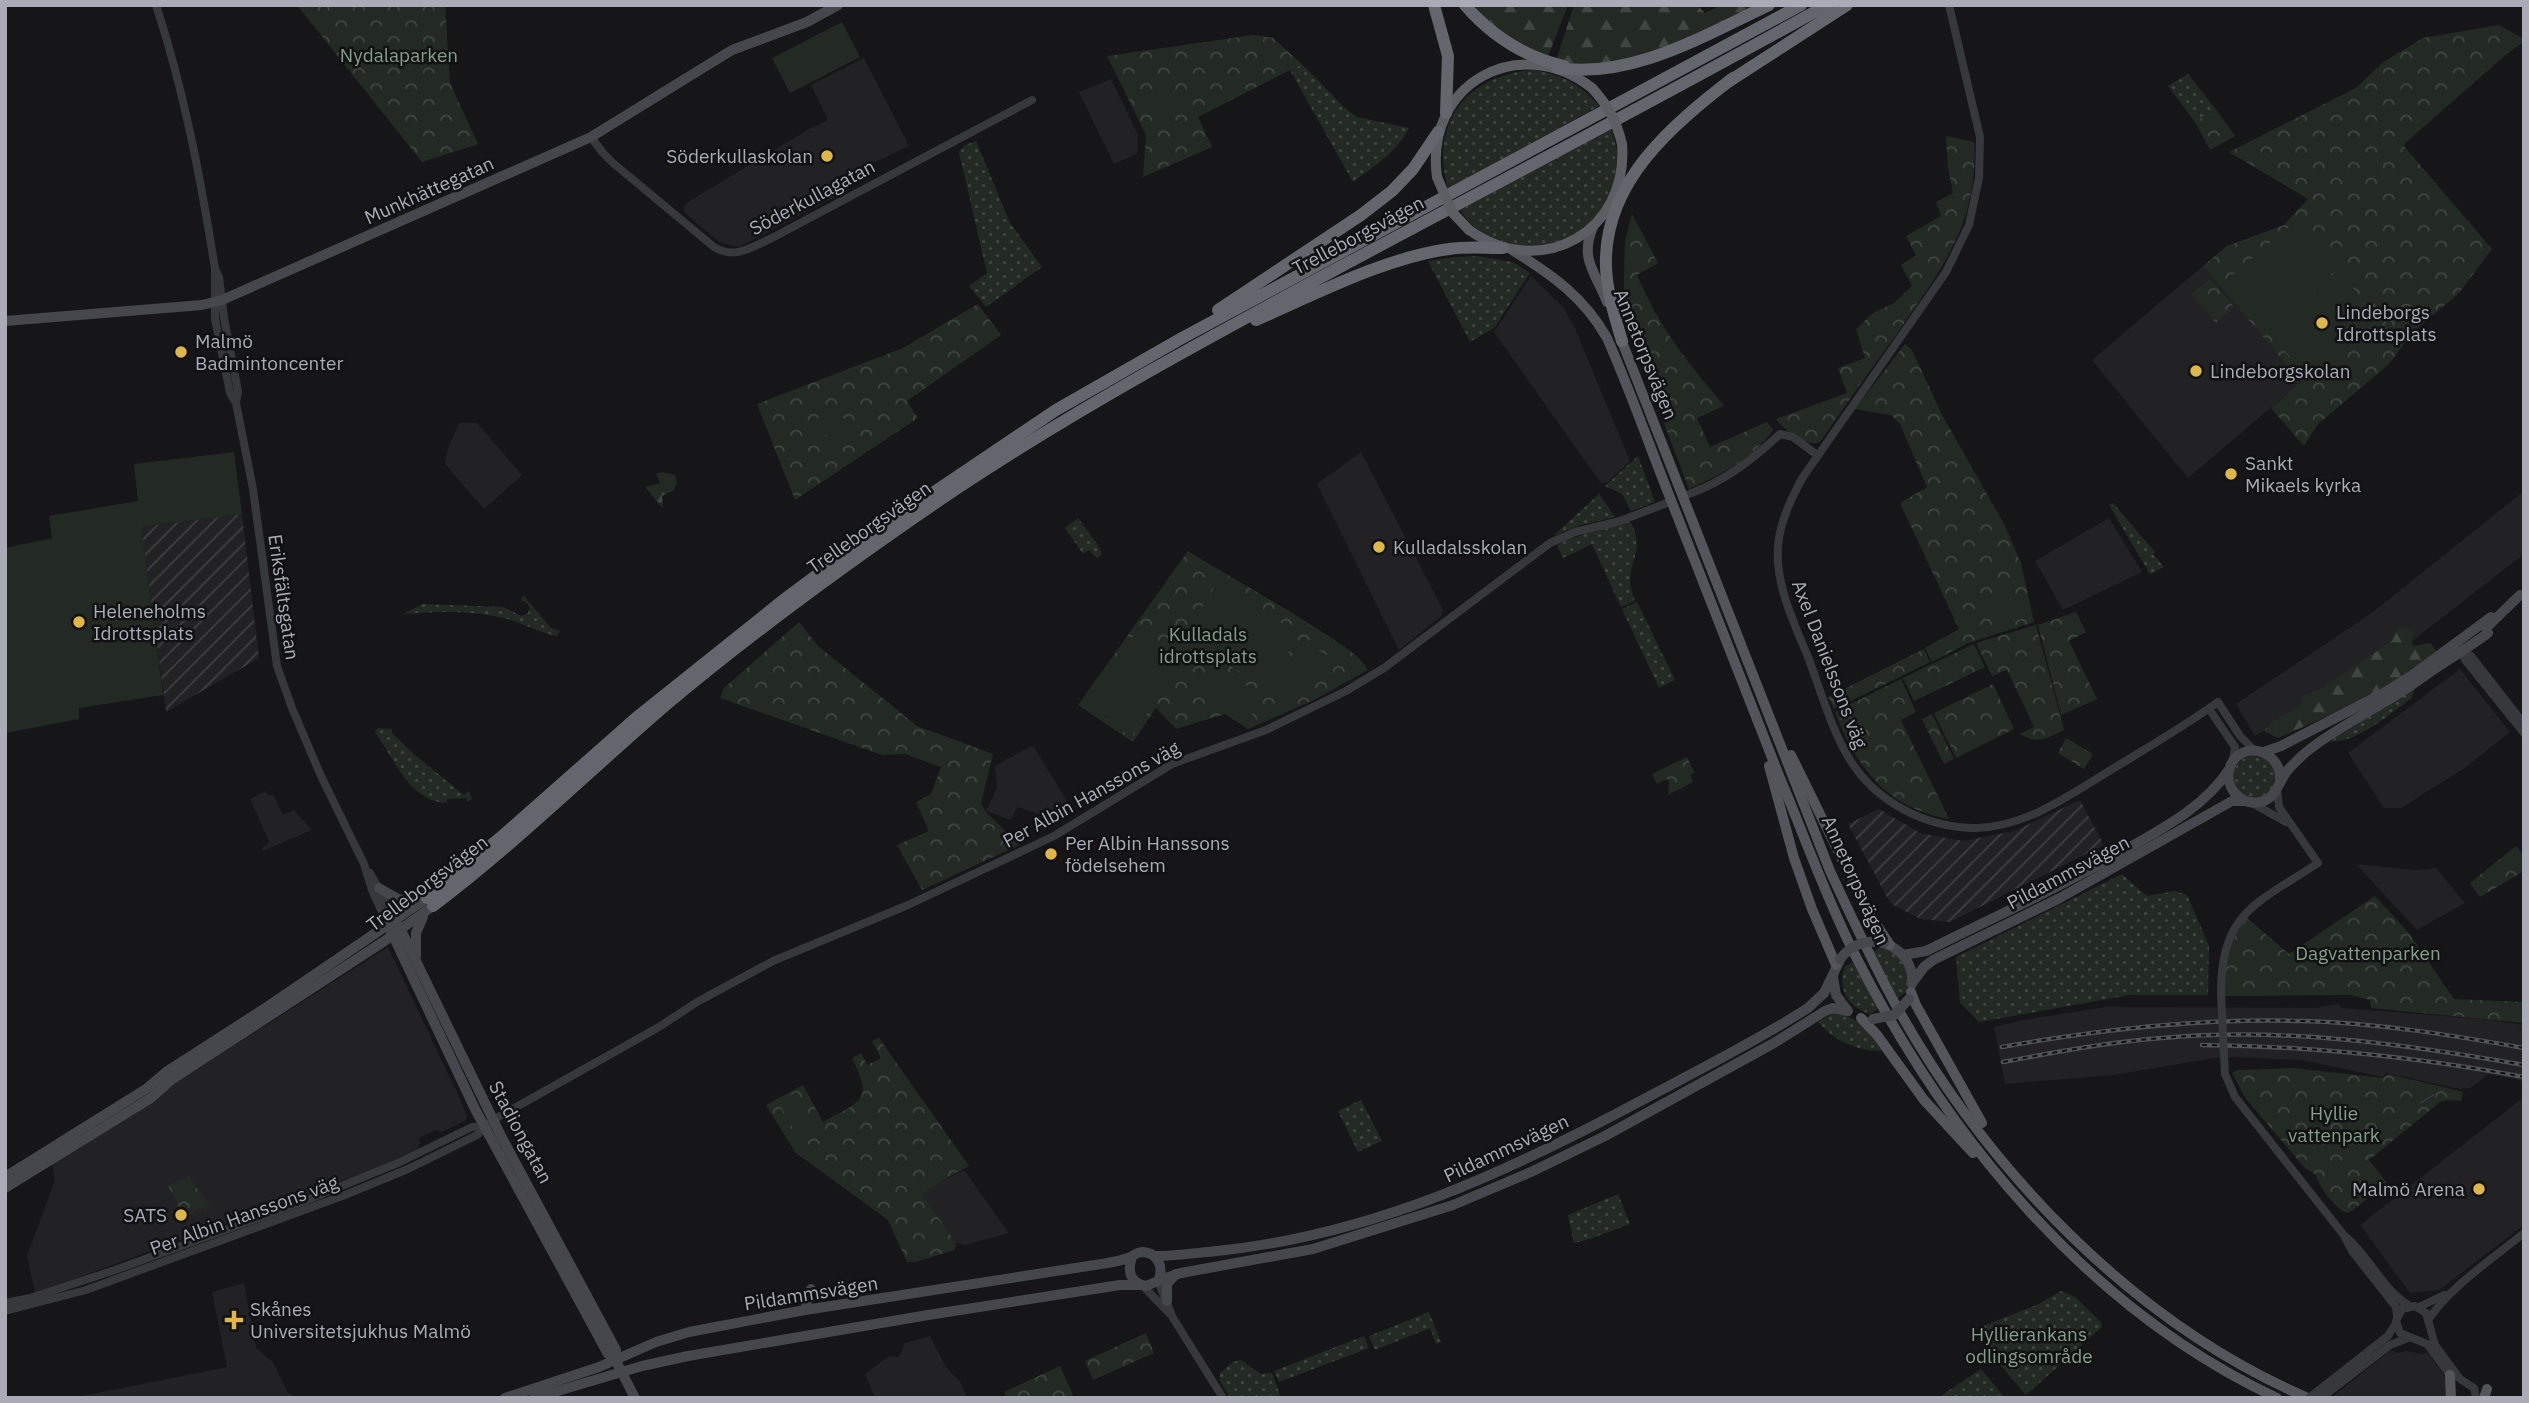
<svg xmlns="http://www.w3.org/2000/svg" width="2529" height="1403" viewBox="0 0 2529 1403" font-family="'IBM Plex Sans',sans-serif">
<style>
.built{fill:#222224}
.industrial{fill:url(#industrial-furrows)}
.grass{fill:url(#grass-dots)}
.forest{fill:url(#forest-firs)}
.park{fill:url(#park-crowns)}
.pitch{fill:#232a24}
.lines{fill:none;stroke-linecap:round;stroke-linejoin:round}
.stream{stroke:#31383f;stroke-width:2}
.tertiary{stroke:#37383c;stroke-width:8}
.secondary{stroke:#46474c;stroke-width:10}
.primary{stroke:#54555b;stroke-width:10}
.trunk{stroke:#5c5e64;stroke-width:10}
.motorway{stroke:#64666d;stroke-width:12}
.rail-casing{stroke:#515257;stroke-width:4.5}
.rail{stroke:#111113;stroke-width:2;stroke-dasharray:5;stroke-linecap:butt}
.tertiary-bridge{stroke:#37383c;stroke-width:8}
.secondary-bridge{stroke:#46474c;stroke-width:10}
.trunk-bridge{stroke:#5c5e64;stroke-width:10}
.poi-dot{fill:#deb748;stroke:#111113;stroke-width:2.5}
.labels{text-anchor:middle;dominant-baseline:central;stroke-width:5;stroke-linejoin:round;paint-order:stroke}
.park-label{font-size:19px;fill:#839f87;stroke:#111113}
.poi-label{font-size:19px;fill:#a9acb6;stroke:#111113;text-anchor:start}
.street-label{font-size:19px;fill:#a9acb6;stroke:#111113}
</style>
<defs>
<pattern id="industrial-furrows" width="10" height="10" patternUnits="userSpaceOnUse" patternTransform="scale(1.75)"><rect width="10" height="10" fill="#222224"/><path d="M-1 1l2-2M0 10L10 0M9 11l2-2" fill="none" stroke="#3f3f42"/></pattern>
<pattern id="grass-dots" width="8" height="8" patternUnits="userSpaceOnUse" patternTransform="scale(1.75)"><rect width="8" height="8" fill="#232a24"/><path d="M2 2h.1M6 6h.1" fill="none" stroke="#404642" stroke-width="1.8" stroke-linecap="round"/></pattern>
<pattern id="forest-firs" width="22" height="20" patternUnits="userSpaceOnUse" patternTransform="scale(1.75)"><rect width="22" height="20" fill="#232a24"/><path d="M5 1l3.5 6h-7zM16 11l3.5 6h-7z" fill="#404642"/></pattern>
<pattern id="park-crowns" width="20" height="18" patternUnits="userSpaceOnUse" patternTransform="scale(1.75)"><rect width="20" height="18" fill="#232a24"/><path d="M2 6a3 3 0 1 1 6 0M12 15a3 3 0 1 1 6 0" fill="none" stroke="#404642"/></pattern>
</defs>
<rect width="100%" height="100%" fill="#161618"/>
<g class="built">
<path d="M864,58L909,146L838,180L844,192L739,247L719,242L684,212V206L691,200L809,129L828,120L811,85Z"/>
<path d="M1111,79L1138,135L1137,154L1114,164L1079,92Z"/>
<path d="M2203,266L2301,382L2188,478L2092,360Z"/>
<path d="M1531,276L1563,307L1574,326L1630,461L1607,483L1600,482L1494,332Z"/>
<path d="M459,423H477L522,475L484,509L445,464L448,448Z"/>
<path d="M1361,452L1443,610L1441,616L1399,650L1317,484Z"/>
<path d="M2524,491V554L2407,645L2255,736L2236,704L2373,612Z"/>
<path d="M2109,518L2142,572L2063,610L2035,561Z"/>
<path d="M2460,669L2510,732L2466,767L2401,808H2384L2348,753Z"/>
<path d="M1031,746L1034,747L1073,811L1071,816L1049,827L1042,815L1017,807L1011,820L986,811L997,788L995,766Z"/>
<path d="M266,791L268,796L273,794L283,815L294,810L312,830L263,851L261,848L268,844L269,841L250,799Z"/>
<path d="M2356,864L2415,870L2430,869L2435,867L2465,903L2417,930Z"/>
<path d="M388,947L460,1099L467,1117L465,1121L442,1132L436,1130L419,1138L420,1144L416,1150L360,1174L74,1279L35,1292L27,1256L55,1180L52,1162Z"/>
<path d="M2339,1004L2341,1008L2482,1019L2524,1025V1081L2489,1074L2470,1088L2460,1089L2386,1073L2383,1077L2302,1060L2231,1057L2214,1058L2114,1075L2005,1084L1994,1027L2023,1020L2106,1007L2315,1008Z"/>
<path d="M2524,1097V1225L2439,1290L2410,1293L2360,1225Z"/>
<path d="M964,1170L1009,1233L965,1245L956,1243L922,1194L941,1181Z"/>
<path d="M244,1283L256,1348L273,1362L288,1393L298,1398H72L227,1367L212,1292Z"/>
<path d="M930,1336L946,1367L961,1383L967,1398H875L865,1374L889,1356L899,1357L905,1343Z"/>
<path d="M2391,1350L2397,1353L2406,1351L2423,1354L2427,1352L2447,1380V1398H2331Z"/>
</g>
<g class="industrial">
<path d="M242,514L259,658L166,712L141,527Z"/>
<path d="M2080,800L2104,845L1950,922L1920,919L1890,903L1848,824L1879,809L1920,833L1963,841L2014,831Z"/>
</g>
<g class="grass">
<path d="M1302,64L1344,107L1357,117L1409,128C1397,152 1375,166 1353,182L1290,70Z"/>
<path d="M1534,70C1563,75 1580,84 1599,106L1448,189C1429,123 1466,75 1534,70Z"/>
<path d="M2188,74L2218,112L2207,113L2195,122L2168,86Z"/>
<path d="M1611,128C1614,139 1618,149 1618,160C1617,213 1565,256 1513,244C1502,241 1487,238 1478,230C1471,225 1466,217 1460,210Z"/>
<path d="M976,141L1010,223L1042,267L986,307L969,286L987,273L959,152L965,145Z"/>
<path d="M1477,256L1513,262L1530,273L1494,328L1470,342L1428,261L1456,257Z"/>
<path d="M1638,456L1655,502L1631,511L1622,494L1605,486Z"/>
<path d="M1599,494L1615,517L1581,525L1553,536Z"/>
<path d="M2113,503L2155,552L2153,554L2164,567L2150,574L2109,505Z"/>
<path d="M1078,518L1096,542L1102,554L1097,558L1089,550L1083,554L1065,528Z"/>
<path d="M1630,521C1633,527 1636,532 1636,538C1640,562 1622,568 1635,601L1621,607L1592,544L1563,558L1557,545L1569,539Z"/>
<path d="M523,595L551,628L560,631L557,636C541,633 526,625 511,620C475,610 440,611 403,614L423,604L504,607L521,616L527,614L530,608L527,603L521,600Z"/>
<path d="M1637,602L1675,680L1659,688L1622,609Z"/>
<path d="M2414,688L2412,698C2391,713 2356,744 2330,741Z"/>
<path d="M379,728L392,729V733L415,755L464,795L469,791L472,799L467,802V798L447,799V803C409,801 396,761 376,734L375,730Z"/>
<circle cx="2254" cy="777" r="21"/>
<path d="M2122,874L2147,896L2175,891L2187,895L2209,946L2208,995H2130L1979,1022L1960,1003L1956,957Z"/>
<path d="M1881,947C1902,954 1912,971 1906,992L1898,998L1873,952Z"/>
<path d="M1853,962L1878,1009L1870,1014C1847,1007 1837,988 1845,966Z"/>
<path d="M1832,1014C1856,1012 1870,1034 1882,1051C1856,1051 1835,1041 1818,1022Z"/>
<path d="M1361,1100L1382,1141L1358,1152L1338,1111Z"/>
<path d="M1618,1194L1630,1224L1590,1239L1574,1243L1568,1215Z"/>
<path d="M2061,1291L2075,1297L2101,1322L2102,1327L2026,1395L1994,1358L1983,1326L2039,1304Z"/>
<path d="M1429,1312L1441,1342L1436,1344L1430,1328L1375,1350L1369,1336Z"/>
<path d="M1364,1336L1369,1348L1279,1382L1274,1371Z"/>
<path d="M1241,1360L1261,1374L1272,1373L1281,1398H1230L1220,1381V1373L1233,1362Z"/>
<path d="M1981,1369L2005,1398H1941L1945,1393Z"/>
</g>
<g class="forest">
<path d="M1474,5H1568L1547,59C1518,47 1495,29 1474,5Z"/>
<path d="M1574,5H1697L1705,13L1722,5H1757C1697,33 1624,77 1556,61Z"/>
<path d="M662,472L675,475L677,483L673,491L662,496L663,509L645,487L660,483L656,474Z"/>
<path d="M2399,627L2413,631L2412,646L2431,643L2437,652L2409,673L2351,709L2332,714L2278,738L2264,731L2271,723L2301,705L2302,696L2323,688L2392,641Z"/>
</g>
<g class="park">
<path d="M297,5H445L450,83L478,144L422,162Z"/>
<path d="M2499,25L2524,39V42L2509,52L2403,145L2492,249L2459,293L2413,332L2388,365L2318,424L2304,446L2271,408L2301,382L2203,266L2227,246L2284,225L2308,199L2229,152L2356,88L2382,63L2423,38Z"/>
<path d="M1254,35L1273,38L1302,64L1198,117L1212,147L1143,177L1146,135L1107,56Z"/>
<path d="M2218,112L2235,136L2210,150L2195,122L2207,113Z"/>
<path d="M1946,136L1974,142C1979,222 1941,270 1898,332C1872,368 1845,405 1820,442C1807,448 1783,429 1776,419L1847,393L1838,368L1865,358L1856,329L1873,313L1894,303L1912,286L1901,265L1916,255L1906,236L1941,216L1936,202L1953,193L1948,167Z"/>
<path d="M1632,214L1658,263L1637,275C1660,329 1687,361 1724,406L1697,418L1710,447L1767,422L1773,430C1753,459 1720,475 1689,489L1623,316L1625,242Z"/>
<path d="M2210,279L2234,307L2216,323L2192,294Z"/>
<path d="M978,304L1001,335L907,401L918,418L795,500L757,404L903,348Z"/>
<path d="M1905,344L1912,350L1941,413L2004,524L2021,563L2034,622L1968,643L1932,662L1925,648L1959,629L1900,503L1927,487L1900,424L1891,415L1855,409Z"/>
<path d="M1188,551C1234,580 1282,605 1327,635C1341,645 1359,654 1368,670L1314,700L1248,729L1225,714L1176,729L1156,708L1133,742L1078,705Z"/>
<path d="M2076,612L2086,632L2069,641L2097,699L2061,715L2038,625Z"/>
<path d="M799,622L818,646L917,726L993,754L981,803L985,811L1019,845L922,890L897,845L929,831L916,802L931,794L941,767L905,754L882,755L720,698L724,688Z"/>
<path d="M2036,625L2064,730C2047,738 2038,745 2020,734L2034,727L2007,670L1992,676L1976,643Z"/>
<path d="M1974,644L1985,667L1914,701L1903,678Z"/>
<path d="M1924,649L1930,662L1834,709L1828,697Z"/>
<path d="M1901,679L1916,712L1901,720L1949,819C1887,808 1856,767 1835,712Z"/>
<path d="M1993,684L2014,729L1956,758L1934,713Z"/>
<path d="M1932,714L1954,759L1944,764L1922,719Z"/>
<path d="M2066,738L2093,754L2084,769L2058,753Z"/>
<path d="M1687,757L1695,773L1690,775L1693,782L1668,795L1669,781L1667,779L1657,784L1652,774Z"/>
<path d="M2516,846L2524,856V871L2480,897L2470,883Z"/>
<path d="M2375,896L2408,932L2454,999L2524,1002V1023L2371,1008L2370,1000L2351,995L2225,996C2224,962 2226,945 2247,918L2289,954Z"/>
<path d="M879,1038L969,1166L941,1181L922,1194L956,1243L955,1250L915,1262H907L888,1220L795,1152L766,1105L803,1085L823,1122C863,1100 873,1101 852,1058L861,1053L867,1065L881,1058L872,1041Z"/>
<path d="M2293,1068L2383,1078L2388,1074L2463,1092L2461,1101L2447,1100L2440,1102L2369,1160L2387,1183L2353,1210L2347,1213C2335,1208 2319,1187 2316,1175L2305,1168L2246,1099L2232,1073L2238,1070Z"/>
<path d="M189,1176L211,1209L205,1211L203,1208L194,1211V1214L187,1217V1222L168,1186Z"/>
<path d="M1146,1333L1154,1353L1093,1380L1085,1361Z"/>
<path d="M1060,1366L1073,1395L1066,1398H1007L1004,1392Z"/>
</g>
<g class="pitch">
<path d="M842,22L860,57L790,93L772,58Z"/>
<path d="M1167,78L1182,106L1155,117L1147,102L1157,96L1152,86Z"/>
<path d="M2297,220L2334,264L2264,322L2228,279Z"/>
<path d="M2338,270L2377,317L2307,377L2267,330Z"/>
<path d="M819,414L853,420L850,439L815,433Z"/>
<path d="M234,452L242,514L141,527L163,695L79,708V719L5,733V548L52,538L49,516L138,501L134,464Z"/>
<path d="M1216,584L1300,634L1266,688L1184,637Z"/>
<path d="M2024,597L2029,617L1993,627L1987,607Z"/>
<path d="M1136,632L1182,664L1131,737L1085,704Z"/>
<path d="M1303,641L1328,656L1299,700L1275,685Z"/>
<path d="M1219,668L1263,696L1246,724L1201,696Z"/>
<path d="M796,1092L814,1124L796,1134L779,1103Z"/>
</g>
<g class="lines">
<path class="stream" d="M2421,1103L2433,1095"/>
<g class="tertiary">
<path d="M156,5C184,90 201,180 215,269L219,277L224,318L238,391L236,402"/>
<path d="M1949,5L1980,137L1979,178L1969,225L1946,272L1803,477C1791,498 1780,521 1778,546C1775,584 1794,623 1808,657C1821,691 1831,729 1850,760C1876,802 1926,828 1976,828C2029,827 2075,791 2119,765C2152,745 2186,725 2218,702L2240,736L2254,750"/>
<path d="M591,137L603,153L613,163L714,247C734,260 752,247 772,238L1032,100"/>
<path d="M215,269V319L230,393L236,403L253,489L277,666L292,708L321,776L364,864L372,890L388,925"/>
<path d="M1689,494C1725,481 1752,460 1780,434L1793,437L1817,455"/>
<path d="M2460,647L2465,660L2524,733"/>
<path d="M2463,651L2471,656L2524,724"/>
<path d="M2209,709L2235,747L2233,760"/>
<path d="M2252,803L2286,822"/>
<path d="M370,873L396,920"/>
<path d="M2221,994C2220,912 2258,903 2318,863L2279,807L2277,789"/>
<path d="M2225,1074L2235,1097L2343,1234L2352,1251L2396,1307L2397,1316"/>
<path d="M2346,1237C2369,1256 2385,1293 2410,1306"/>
<path d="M1158,1281L1173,1318L1223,1398"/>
<path d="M1143,1286L1170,1314"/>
<path d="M5,1303L30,1298L112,1271L300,1203L400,1162L472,1127L484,1126"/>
<path d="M2419,1307L2444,1295"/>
<path d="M5,1311L86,1290L345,1195L408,1169L477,1135L493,1120L659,1027L697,1002L773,961L908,905L1054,836L1172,764L1266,730L1346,691L1384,668L1550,543L1575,532L1620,521L1667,503"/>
<path d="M2428,1320C2452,1285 2491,1260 2524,1233"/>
<path d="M2452,1378L2427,1344L2400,1333L2396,1321L2402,1309L2415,1306L2426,1313L2435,1345L2460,1379L2474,1388L2476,1398"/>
<path d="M2323,1387L2388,1336L2396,1323"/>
<path d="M2321,1398L2390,1345L2408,1338"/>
</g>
<g class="secondary">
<path d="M5,321L202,305L222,300L591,137L732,50L807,22L838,5"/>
<path d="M2264,752L2281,746L2382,694L2411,676L2491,617"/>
<path d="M2280,781C2282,747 2237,739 2229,770C2225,788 2241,806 2260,802C2276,799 2278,783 2287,771C2295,762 2304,753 2314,746C2337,729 2362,716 2386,701C2405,691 2422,677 2439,666C2456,655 2472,645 2488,633L2486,628L2520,595"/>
<path d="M379,888L400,900L423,898"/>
<path d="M388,925L476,1111L608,1354L615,1359L635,1398"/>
<path d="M399,926L501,1136L616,1350L615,1359"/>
<path d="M1884,943C1902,949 1914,965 1912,984"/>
<path d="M1903,955L1926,951C1993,917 2062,887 2127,849C2163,828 2204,807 2228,771"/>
<path d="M416,956V933L423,917"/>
<path d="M1833,977L1836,995L1847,1010"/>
<path d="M1913,982L1924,967L1933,960L2058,899L2232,801H2243"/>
<path d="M5,1177L146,1089L166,1072L270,1005L427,898"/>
<path d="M5,1188L151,1098L171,1080L383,942L433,906"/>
<path d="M1154,1256C1175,1256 1196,1253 1217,1251C1374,1235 1510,1171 1648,1097C1695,1072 1742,1048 1787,1021L1808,1008L1824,993L1840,960"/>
<path d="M1159,1280L1181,1273L1313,1249L1453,1205L1531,1172L1605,1136L1774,1043L1825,1011L1833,1008L1848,1011"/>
<path d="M1167,1301V1284L1176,1274"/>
<path d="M805,1310L811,1289"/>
<path d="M505,1398L599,1367L656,1342L689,1332L805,1310L1095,1265C1106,1263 1118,1262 1128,1258C1134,1256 1136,1252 1143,1252C1159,1253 1164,1269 1158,1281L1146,1286C1130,1283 1127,1271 1132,1257"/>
<path d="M534,1398L642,1366L688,1356L928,1315L1120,1285H1140"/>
</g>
<g class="primary">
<path d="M1593,227C1579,259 1596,273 1607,302"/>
<path d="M1512,250C1551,274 1584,297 1607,338C1630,390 1648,442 1669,495C1706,589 1743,683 1780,778C1804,835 1825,895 1853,951C1945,1135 2087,1309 2277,1398"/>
<path d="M1619,334L1830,871C1852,918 1873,964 1898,1009C1989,1172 2135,1324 2308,1398"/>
<path d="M1791,755L1868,912L1890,945"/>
<path d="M1769,766L1794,858L1812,909L1836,965"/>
<path d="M1911,992L1916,1005L1982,1123"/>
<path d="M1861,1018L1877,1035L1924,1100L1973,1153"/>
<path d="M2450,1375L2451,1398"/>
<path d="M2484,1398L2487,1389"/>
</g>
<g class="trunk">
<path d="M1437,177C1424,84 1519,31 1592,88"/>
<path d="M1469,230C1541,281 1629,232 1622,144"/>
</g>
<g class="motorway">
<path d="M1434,5L1448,56L1446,113"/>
<path d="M1465,5C1491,35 1525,57 1564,66"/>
<path d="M1557,68C1632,79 1703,36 1769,5"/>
<path d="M1728,82L1847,5"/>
<path d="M1218,310L1361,215L1392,191L1413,169L1438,132"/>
<path d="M1256,320C1316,294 1384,258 1449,249C1467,246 1485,248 1503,248"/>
<path d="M1622,341C1615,317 1607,293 1606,267C1603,182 1672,125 1733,78"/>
<path d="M427,898L500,838L636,718L786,598L872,534L1056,410L1182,338L1801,5"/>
<path d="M433,906C515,844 589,771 667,704C759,627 857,556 956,489C1084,404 1219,332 1355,259C1512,175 1671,92 1827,5"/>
</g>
<defs>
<g id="rail">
<path d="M2202,1045C2311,1046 2417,1057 2524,1077"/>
<path d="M2002,1047C2102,1029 2201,1018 2303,1021C2377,1023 2451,1035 2524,1048"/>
<path d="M2003,1062C2056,1052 2109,1042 2162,1038C2283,1027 2404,1044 2524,1065"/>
</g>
</defs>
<use href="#rail" class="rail-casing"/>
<use href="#rail" class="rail"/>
<g class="tertiary-bridge">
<path d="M2221,994L2225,1074"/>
<path d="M2309,1398L2323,1387"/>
</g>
<g class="secondary-bridge">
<path d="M1840,959C1851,945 1866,939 1884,943"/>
<path d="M1873,1019L1894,1015L1909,999"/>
</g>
<g class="trunk-bridge">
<path d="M1592,88C1608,105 1617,122 1622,144"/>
<path d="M1437,177L1452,212L1469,230"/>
</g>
</g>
<g class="poi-dot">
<circle cx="827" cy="156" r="7"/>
<circle cx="2322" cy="323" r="7"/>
<circle cx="181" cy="352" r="7"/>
<circle cx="2196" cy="371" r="7"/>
<circle cx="2231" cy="474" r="7"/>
<circle cx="1379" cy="547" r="7"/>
<circle cx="79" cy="622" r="7"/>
<circle cx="1051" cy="854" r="7"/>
<circle cx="2479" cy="1189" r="7"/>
<circle cx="181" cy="1215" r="7"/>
<path d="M230.5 1309.5h7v7h7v7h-7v7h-7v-7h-7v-7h7z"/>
</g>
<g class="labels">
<g class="park-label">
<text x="399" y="55">Nydalaparken</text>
<text x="1208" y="634">Kulladals<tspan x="1208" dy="22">idrottsplats</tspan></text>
<text x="2368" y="953">Dagvattenparken</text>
<text x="2334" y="1113">Hyllie<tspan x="2334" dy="22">vattenpark</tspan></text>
<text x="2029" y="1334">Hyllierankans<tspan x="2029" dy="22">odlingsområde</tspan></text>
</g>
<g class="poi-label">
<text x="813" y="156" text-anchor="end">Söderkullaskolan</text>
<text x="2336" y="312">Lindeborgs<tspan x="2336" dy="22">Idrottsplats</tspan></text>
<text x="195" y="341">Malmö<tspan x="195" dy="22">Badmintoncenter</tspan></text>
<text x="2210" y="371">Lindeborgskolan</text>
<text x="2245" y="463">Sankt<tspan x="2245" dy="22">Mikaels kyrka</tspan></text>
<text x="1393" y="547">Kulladalsskolan</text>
<text x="93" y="611">Heleneholms<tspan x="93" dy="22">Idrottsplats</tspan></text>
<text x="1065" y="843">Per Albin Hanssons<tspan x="1065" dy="22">födelsehem</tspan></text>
<text x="2465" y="1189" text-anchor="end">Malmö Arena</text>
<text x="167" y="1215" text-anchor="end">SATS</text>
<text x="250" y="1309">Skånes<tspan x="250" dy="22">Universitetsjukhus Malmö</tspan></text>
</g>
<g class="street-label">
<text transform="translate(429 190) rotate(-24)">Munkhättegatan</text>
<text transform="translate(812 197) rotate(-28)">Söderkullagatan</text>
<text transform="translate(1358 235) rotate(-28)">Trelleborgsvägen</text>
<text transform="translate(1646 354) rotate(68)">Annetorpsvägen</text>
<text transform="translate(869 527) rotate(-35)">Trelleborgsvägen</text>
<text transform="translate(284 597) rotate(82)">Eriksfältsgatan</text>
<text transform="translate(1830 664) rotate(69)">Axel Danielssons väg</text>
<text transform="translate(1091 794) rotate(-29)">Per Albin Hanssons väg</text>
<text transform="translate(2068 872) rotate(-28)">Pildammsvägen</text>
<text transform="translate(1856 880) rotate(66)">Annetorpsvägen</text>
<text transform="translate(427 883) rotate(-37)">Trelleborgsvägen</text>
<text transform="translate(521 1132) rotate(62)">Stadiongatan</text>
<text transform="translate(1506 1148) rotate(-25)">Pildammsvägen</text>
<text transform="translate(244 1215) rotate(-20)">Per Albin Hanssons väg</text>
<text transform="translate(811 1293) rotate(-9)">Pildammsvägen</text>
</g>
</g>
<rect width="2529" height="1403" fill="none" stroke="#a9acb6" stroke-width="14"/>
</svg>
